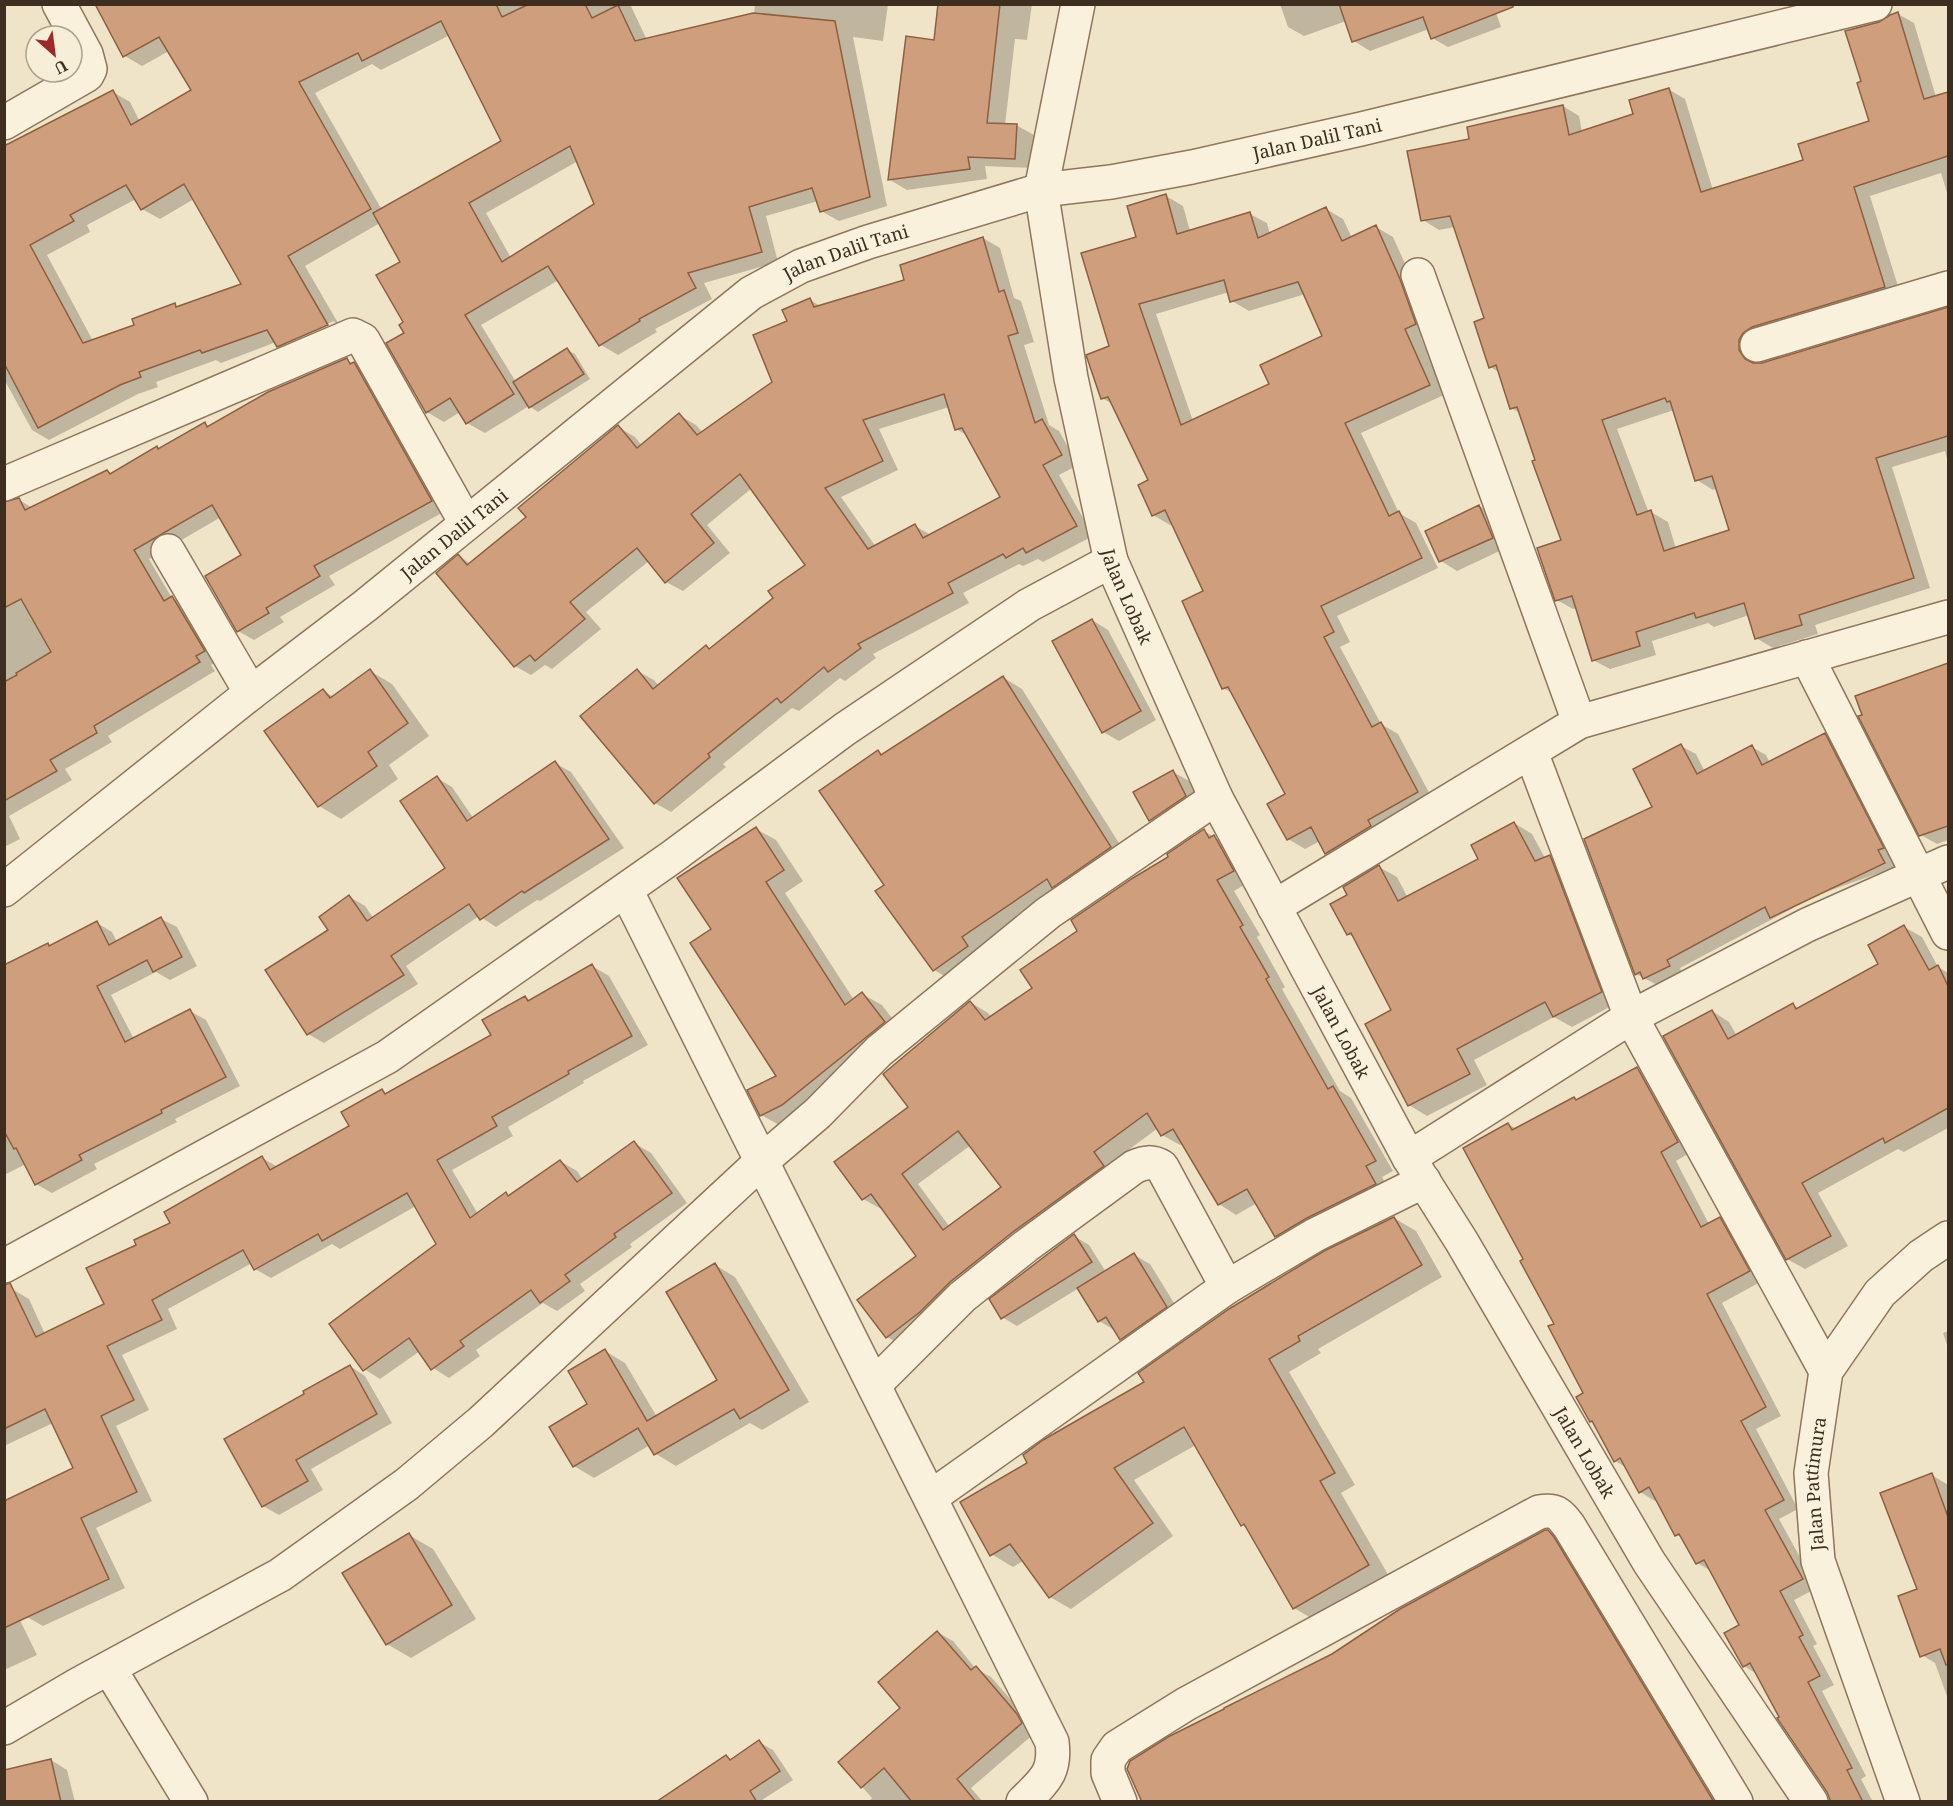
<svg xmlns="http://www.w3.org/2000/svg" width="1953" height="1806" viewBox="0 0 1953 1806" font-family="'Noto Serif',serif">
<style>
.shadow{fill:#0003;fill-rule:evenodd}
.building{fill:#cf9f7d;stroke:#8d5f41;stroke-width:1.5;fill-rule:evenodd}
.lines{fill:none;stroke-linecap:round;stroke-linejoin:round}
.minor-casing{stroke:#8d765c;stroke-width:36}
.minor{stroke:#faf1dc;stroke-width:33}
.labels{text-anchor:middle;dominant-baseline:central;stroke-width:4.5;stroke-linejoin:round;paint-order:stroke}
.street-label{font-size:18px;fill:#3d2e20;stroke:#f7eed8}
</style>
<rect width="100%" height="100%" fill="#f0e4c8"/>
<g class="shadow">
<path d="M97,4H630L647,40L754,14L755,4H888L883,41L853,37L887,206L839,221L821,211L818,201L766,216L778,262L704,283L712,299L655,329L657,332L618,355L601,345L559,280L481,325L516,382L567,350L575,354L590,379L538,412L529,406L485,433L467,423L460,412L444,422L427,412L406,334L402,263L380,223L305,266L345,335L296,356L278,346L276,342L221,363L216,360L156,382L158,387L138,394L49,440L32,430L4,379V143L10,144L113,92L130,102L140,122L193,91L169,51L142,66L125,56ZM450,35L503,142L382,210L315,93L372,64L381,70ZM578,161L596,205L511,258L486,213ZM136,199L142,209L160,219L194,199L243,285L179,308L175,305L136,326L93,341L47,255L90,232L87,225ZM334,321L336,324L286,345V342Z"/>
<path d="M940,4H1032L1027,40L1015,39L1005,125H1016L1034,135L1033,168L985,166L987,179L907,190L890,180L935,41Z"/>
<path d="M1280,4H1493L1501,27L1448,47L1432,38L1429,29L1370,51L1354,41L1346,21L1304,36L1288,27Z"/>
<path d="M1898,14L1914,23L1936,97L1948,93V196L1941,173L1870,196L1901,296L1755,351V362L1757,365L1763,364L1948,309V463L1945,451L1892,467L1930,588L1815,625L1818,634L1773,648L1756,638L1749,615L1714,627L1708,623L1652,641L1656,655L1610,669L1593,660L1577,608L1573,609L1557,600L1563,541L1522,414L1511,408L1499,372L1490,367L1486,319L1455,227L1439,230L1423,220L1471,140L1563,106L1579,116L1582,132L1635,114L1668,89L1685,99L1713,190L1805,161L1871,122L1863,82L1880,24ZM1674,410L1697,480L1713,490L1718,488L1731,531L1676,549L1668,522L1651,512L1649,513L1617,429Z"/>
<path d="M1166,196L1183,206L1190,231L1250,214L1267,223L1270,234L1326,209L1343,219L1352,238L1376,227L1393,237L1417,290L1432,333L1421,338L1446,394L1361,433L1399,513L1416,523L1438,568L1337,616L1350,642L1340,647L1381,724L1398,734L1434,802L1344,863L1327,853L1320,841L1305,849L1288,839L1287,794L1234,694L1223,688L1205,592L1173,524L1170,525L1153,515L1150,481L1114,405L1102,398L1111,347L1138,238ZM1229,292L1232,301L1249,311L1305,294L1324,337L1271,384L1193,421L1156,314Z"/>
<path d="M983,238L1000,248L1014,298L1021,301L1034,342L1024,345L1049,425L1059,431L1078,465L1059,475L1093,536L1043,562L1038,559L1023,566L1019,564L963,593L969,603L873,654L876,658L845,681L840,678L799,711L792,708L723,764L726,767L671,812L655,803L637,671L654,680L659,686L706,647L711,650L775,598L807,565L752,488L707,525L730,553L683,591L666,582L649,561L586,612L601,629L552,669L545,665L531,675L515,666L459,556L471,564L528,518L618,427L635,437L642,446L679,415L696,425L703,433L774,382L789,322L810,300L822,307L906,281ZM949,407L956,429L968,436L1002,497L931,535L915,526L876,547L841,497L898,470L879,429Z"/>
<path d="M347,360L369,372L447,510L329,576L335,585L280,617L284,622L254,640L238,631L243,555L221,517L149,559L172,598L188,606L219,660L211,665L215,671L108,736L112,742L65,769L72,780L9,816L20,839L4,847V506L19,500L33,508L107,471L112,474L157,448L160,450L205,424L210,427Z"/>
<path d="M1479,506L1495,515L1508,547L1457,571L1441,561L1427,531Z"/>
<path d="M1092,620L1108,630L1156,720L1119,741L1103,732Z"/>
<path d="M1948,664V840L1937,844L1921,835L1863,715L1857,697Z"/>
<path d="M370,671L392,684L429,736L389,765L398,779L341,819L319,806L323,691L334,697Z"/>
<path d="M1004,678L1022,689L1129,859L953,981L934,970L886,885L878,752L883,755Z"/>
<path d="M1825,735L1839,743L1896,867L1792,904L1793,908L1680,968L1683,975L1659,986L1636,974L1654,807L1681,746L1696,754L1705,772L1752,747L1766,755L1770,763Z"/>
<path d="M555,763L571,772L624,848L540,901L537,900L496,927L479,916L406,966L418,984L324,1043L308,1034L330,930L350,897L365,906L374,919L447,868L437,778L452,787L474,819Z"/>
<path d="M1173,772L1189,781L1202,805L1166,829L1150,820Z"/>
<path d="M1514,823L1532,834L1545,858L1550,856L1567,867L1619,1002L1572,1027L1554,1017L1474,1060L1487,1085L1427,1116L1409,1105L1393,1011L1355,938L1348,934L1349,895L1379,867L1397,877L1408,898L1480,859Z"/>
<path d="M756,829L776,840L803,881L785,893L854,1000L862,994L882,1005L904,1034L781,1126L761,1115L778,1077Z"/>
<path d="M1204,831L1231,847L1251,881L1234,891L1260,935L1257,937L1285,987L1282,989L1340,1091L1351,1098L1393,1171L1382,1177L1392,1194L1294,1246L1276,1236L1257,1203L1236,1215L1219,1204L1183,1143L1180,1145L1162,1135L1158,1128L1111,1163L1121,1176L905,1347L887,1337L918,1256L883,1208L881,1209L863,1199L910,1108L970,1002L988,1013L991,1017L1034,988L1079,931ZM971,1145L1003,1187L949,1226L918,1184Z"/>
<path d="M161,919L177,927L197,966L170,980L156,972L111,995L134,1039L190,1011L206,1020L240,1086L175,1119L177,1122L94,1164L97,1169L52,1193L36,1184L26,1164L4,1175V968L48,945L51,946L97,923L112,932L117,942Z"/>
<path d="M1904,927L1922,937L1938,967L1948,973V1128L1904,1152L1898,1149L1818,1193L1848,1246L1805,1269L1787,1259L1712,1011L1729,1022L1737,1036L1793,1005L1800,1009L1880,965Z"/>
<path d="M592,966L609,976L648,1045L583,1081L584,1083L508,1127L513,1136L452,1170L478,1214L506,1194L510,1196L560,1161L577,1171L583,1180L634,1143L651,1153L687,1203L630,1244L632,1247L580,1284L585,1291L557,1311L543,1303L476,1350L480,1356L449,1378L433,1368L420,1351L380,1379L364,1369L438,1245L416,1206L340,1249L332,1244L271,1278L255,1269L252,1263L168,1309L177,1329L122,1355L149,1410L116,1426L152,1501L96,1528L125,1588L43,1626L27,1617L75,1469L53,1423L4,1446V1293L12,1289L29,1299L45,1334L106,1305L138,1245L172,1223L262,1158L278,1167L351,1126L382,1091L387,1094L493,1035L525,997L531,1001Z"/>
<path d="M1637,1069L1652,1077L1693,1151L1676,1161L1709,1224L1720,1218L1735,1227L1764,1280L1722,1303L1781,1416L1756,1429L1798,1509L1779,1519L1817,1588L1794,1600L1817,1644L1813,1646L1834,1685L1822,1691L1866,1776L1861,1779L1873,1802H1833L1781,1718L1757,1674L1744,1666L1741,1625L1713,1572L1697,1563L1684,1539L1677,1535L1658,1500L1655,1501L1640,1492L1627,1468L1615,1461L1595,1424L1591,1421L1586,1394L1525,1260L1508,1124L1517,1129L1574,1099L1578,1101Z"/>
<path d="M1394,1218L1416,1231L1442,1277L1318,1349L1321,1353L1289,1372L1355,1485L1341,1493L1390,1578L1316,1621L1294,1608L1248,1529L1242,1525L1196,1445L1134,1480L1173,1536L1071,1609L1050,1597L1023,1561L1013,1567L991,1554L1029,1464L1146,1383Z"/>
<path d="M1074,1236L1089,1245L1106,1272L1134,1255L1150,1264L1182,1316L1137,1348L1121,1339L1116,1331L1099,1321L1079,1288L1017,1326L1002,1317Z"/>
<path d="M715,1265L735,1277L809,1402L762,1430L750,1423L676,1466L656,1454L650,1445L594,1478L574,1466L605,1351L625,1363L657,1417L719,1380Z"/>
<path d="M1948,1331V1348L1943,1333Z"/>
<path d="M350,1366L365,1376L392,1423L311,1469L323,1490L279,1515L263,1506L306,1395Z"/>
<path d="M1932,1475L1948,1485V1699L1935,1663L1922,1655L1919,1590Z"/>
<path d="M1548,1532L1576,1548L1731,1802H1459L1332,1655Z"/>
<path d="M409,1535L433,1549L476,1619L411,1658L387,1644Z"/>
<path d="M4,1606L17,1614L37,1655L4,1670Z"/>
<path d="M937,1632L953,1641L976,1669L991,1677L1032,1724L1036,1732L971,1788L983,1802H868L872,1798L840,1762L903,1708Z"/>
<path d="M759,1742L773,1750L793,1780L759,1802H688L727,1757L732,1760Z"/>
<path d="M51,1760L67,1770L75,1802H4Z"/>
</g>
<g class="building">
<path d="M95,4H496L502,17L529,4H585L592,18L618,5L635,41L753,13L835,21L870,197L820,212L812,188L749,207L762,252L688,273L696,288L639,319L640,321L599,346L548,266L465,315L514,394L466,424L450,398L426,413L386,343L404,333L399,325L403,322L376,275L400,262L373,213L501,141L441,21L362,61L358,53L299,82L371,209L288,256L328,325L277,347L267,330L202,353L200,350L139,372L141,377L120,385L38,428L4,363V146L113,90L131,125L191,90L159,37L123,57ZM570,146L594,204L502,262L469,203ZM184,184L241,284L176,307L175,303L132,319L134,325L83,343L30,245L74,221L70,215L126,185L141,210Z"/>
<path d="M938,4H1000L987,123L1017,124L1015,159L968,157L970,169L888,180L906,36L934,40Z"/>
<path d="M1339,4H1513V7L1431,39L1423,17L1352,42Z"/>
<path d="M1898,12L1924,99L1948,92V156L1854,187L1885,287L1752,327L1743,333L1739,340V350L1745,359L1753,363H1762L1948,307V436L1876,458L1914,578L1799,615L1802,625L1755,639L1744,603L1696,618L1694,613L1636,632L1640,646L1592,661L1572,596L1555,601L1542,563L1537,548L1561,540L1532,461L1535,460L1517,407L1510,409L1496,365L1489,368L1474,322L1484,318L1450,216L1421,221L1407,151L1469,139L1467,127L1563,105L1569,135L1633,114L1629,100L1669,88L1701,192L1803,160L1798,144L1869,121L1857,83L1861,81L1845,31L1879,22L1890,15ZM1665,398L1667,402L1670,401L1695,481L1712,476L1729,530L1664,551L1651,510L1637,515L1602,420Z"/>
<path d="M1166,194L1177,234L1250,212L1258,238L1326,207L1342,241L1376,225L1400,279L1416,324L1405,329L1430,385L1345,423L1389,516L1399,511L1422,558L1321,606L1334,632L1324,637L1372,727L1381,722L1418,792L1368,820L1371,826L1325,854L1311,827L1287,840L1267,804L1285,794L1228,687L1222,689L1182,601L1203,591L1165,510L1152,516L1138,485L1148,480L1108,397L1101,399L1086,355L1109,346L1081,253L1136,237L1127,206ZM1224,280L1230,302L1298,282L1322,336L1260,365L1269,384L1181,425L1139,304Z"/>
<path d="M983,237L999,292L1004,290L1018,333L1008,336L1035,423L1042,419L1062,455L1043,465L1077,526L1026,553L1023,548L1006,558L1003,554L948,583L953,593L858,644L861,648L828,672L824,667L781,703L777,698L708,754L710,757L654,804L580,716L637,669L653,689L706,645L709,649L773,598L768,591L805,565L740,474L691,514L714,543L665,583L637,548L570,602L585,619L535,661L530,655L514,667L436,573L458,554L467,565L526,517L518,508L618,425L637,448L679,413L697,435L772,382L753,335L787,321L782,310L810,298L814,307L904,280L900,265ZM944,394L955,430L962,428L1000,497L923,538L915,524L868,549L825,488L883,461L863,420Z"/>
<path d="M567,348L584,374L529,408L513,382Z"/>
<path d="M347,358L350,364L354,362L432,501L314,566L320,576L266,608L269,613L237,632L205,576L241,555L212,505L134,550L164,601L172,596L205,651L196,656L200,662L94,726L97,733L50,760L57,771L4,801V682L17,675L16,673L51,652L21,599L4,608V502L19,498L25,510L107,470L110,474L157,446L158,449L205,422L207,427L268,392Z"/>
<path d="M1479,505L1493,538L1439,562L1425,531Z"/>
<path d="M1092,619L1141,711L1102,733L1052,641Z"/>
<path d="M1948,663V826L1919,836L1858,716L1862,715L1855,696Z"/>
<path d="M370,669L408,723L368,752L377,766L318,807L264,731L323,689L330,698Z"/>
<path d="M1003,676L1111,847L1052,888L1047,879L962,937L968,946L933,971L875,891L884,885L819,791L878,750L881,755Z"/>
<path d="M1825,733L1884,848L1878,850L1885,863L1770,918L1765,907L1667,960L1670,966L1643,979L1640,972L1635,975L1584,839L1652,807L1633,769L1681,744L1697,774L1752,745L1762,765Z"/>
<path d="M555,761L609,839L524,893L522,891L480,920L469,904L391,956L404,975L307,1035L265,970L328,930L319,917L349,895L367,921L445,868L400,801L437,776L467,821Z"/>
<path d="M1173,770L1186,796L1149,821L1133,792Z"/>
<path d="M1514,822L1535,861L1550,855L1602,992L1553,1017L1545,1002L1457,1049L1470,1074L1408,1106L1365,1024L1391,1010L1351,933L1347,935L1330,904L1347,895L1343,887L1379,865L1398,901L1478,859L1471,845Z"/>
<path d="M756,827L784,870L766,882L845,1005L862,992L885,1022L782,1105L760,1116L747,1090L776,1076L690,943L711,929L677,878Z"/>
<path d="M1204,829L1209,838L1214,835L1234,871L1217,880L1243,925L1240,927L1269,977L1266,979L1328,1089L1333,1086L1376,1161L1366,1166L1376,1184L1307,1218L1275,1237L1247,1189L1218,1205L1173,1129L1161,1136L1147,1113L1094,1152L1104,1166L1014,1231L950,1282L920,1312L886,1338L857,1300L916,1256L871,1194L862,1200L834,1162L908,1107L883,1074L970,1001L985,1020L1032,988L1020,970L1077,931L1071,920L1133,878L1168,857L1167,854ZM958,1131L1001,1187L943,1230L902,1174Z"/>
<path d="M161,917L182,957L153,972L147,960L97,986L125,1042L190,1009L226,1077L161,1110L162,1113L79,1155L82,1160L35,1185L16,1148L14,1149L4,1131V965L48,943L49,946L97,921L109,945Z"/>
<path d="M1904,925L1929,970L1938,965L1948,986V1108L1885,1143L1883,1138L1802,1183L1831,1236L1786,1260L1663,1036L1712,1010L1728,1039L1793,1003L1796,1009L1878,964L1868,945Z"/>
<path d="M592,964L632,1036L568,1071L569,1074L492,1117L497,1126L437,1160L470,1218L506,1192L508,1196L560,1160L577,1182L634,1141L672,1193L614,1234L616,1237L565,1275L570,1281L540,1303L531,1290L460,1341L464,1346L431,1370L409,1338L363,1371L329,1324L436,1244L407,1193L322,1241L318,1234L254,1270L243,1250L152,1300L162,1320L107,1346L134,1400L101,1416L137,1492L81,1518L109,1579L4,1628V1501L73,1468L45,1409L4,1429V1285L10,1283L36,1337L104,1304L86,1268L136,1245L134,1240L170,1223L164,1212L262,1156L270,1170L349,1126L341,1112L382,1089L385,1094L491,1035L482,1020L525,996L528,1001Z"/>
<path d="M1637,1067L1678,1142L1661,1152L1701,1227L1720,1217L1750,1271L1707,1294L1766,1407L1741,1421L1784,1500L1765,1510L1803,1579L1780,1591L1803,1635L1799,1637L1820,1676L1808,1682L1852,1768L1847,1770L1863,1802H1831L1827,1792L1777,1718L1779,1717L1750,1663L1743,1667L1724,1633L1739,1625L1704,1560L1696,1564L1679,1534L1675,1536L1649,1487L1639,1493L1620,1458L1614,1462L1592,1421L1590,1422L1576,1397L1583,1393L1548,1326L1554,1324L1520,1261L1523,1259L1463,1148L1508,1123L1512,1130L1574,1097L1576,1100Z"/>
<path d="M1394,1217L1422,1265L1298,1336L1300,1341L1269,1359L1335,1473L1320,1481L1369,1565L1293,1609L1244,1524L1241,1526L1184,1427L1114,1468L1153,1523L1049,1598L1010,1544L990,1556L960,1502L1027,1463L1023,1455L1043,1440L1144,1382L1138,1373L1229,1309L1324,1251Z"/>
<path d="M1074,1234L1092,1262L1001,1319L989,1299Z"/>
<path d="M1134,1253L1167,1307L1120,1340L1106,1317L1098,1322L1077,1288Z"/>
<path d="M715,1263L789,1390L740,1419L734,1409L654,1455L638,1428L573,1467L549,1427L587,1404L568,1371L605,1349L647,1421L717,1380L666,1292Z"/>
<path d="M350,1365L377,1414L296,1460L308,1481L262,1507L224,1439L304,1394L303,1391Z"/>
<path d="M1932,1473L1948,1517V1664L1946,1665L1940,1649L1920,1657L1898,1596L1917,1589L1880,1493Z"/>
<path d="M1545,1530H1548L1554,1537L1714,1802H1142L1127,1769L1130,1761L1168,1737L1224,1709V1708L1332,1654L1400,1609Z"/>
<path d="M409,1533L452,1605L386,1645L342,1573Z"/>
<path d="M937,1631L971,1670L976,1666L1017,1714L1022,1723L957,1779L976,1802H912L884,1768L861,1788L838,1762L900,1708L878,1682Z"/>
<path d="M759,1740L780,1771L750,1791L757,1802H656L726,1755L730,1760Z"/>
<path d="M51,1759L61,1802H4V1770Z"/>
</g>
<g class="lines">
<defs>
<g id="minor">
<path id="s1" d="M1078,4L1041,190L1071,378L1111,561L1216,798L1409,1158L1462,1242L1649,1562L1811,1802"/>
<path d="M4,123L87,75L90,69L86,54L59,4"/>
<path d="M1418,275L1579,722"/>
<path d="M1757,345L1948,288"/>
<path d="M4,484L353,335L363,340L466,523"/>
<path d="M168,551L251,693"/>
<path d="M1807,657L1948,933"/>
<path d="M1531,752L1631,1017L1826,1371"/>
<path id="s2" d="M4,890L251,693L365,606L751,293L801,266L868,242L1041,190L1111,182L1192,167L1361,129L1875,4"/>
<path d="M626,890L1052,1742C1056,1773 1044,1781 1023,1802"/>
<path d="M1274,907L1579,722L1948,617"/>
<path d="M1409,1158L1631,1017L1807,925L1948,862"/>
<path d="M4,1266L387,1057L672,857L845,729L1029,605L1111,561"/>
<path d="M874,1385L962,1297L1026,1246L1134,1167C1145,1162 1152,1161 1162,1167L1227,1287"/>
<path d="M931,1497L1227,1287L1315,1235L1424,1181"/>
<path d="M109,1668L191,1802"/>
<path d="M4,1728L79,1684L280,1575L407,1484L481,1422L762,1161L818,1113L879,1051L1048,913L1216,798"/>
<path d="M1120,1802L1108,1773V1760L1117,1747L1186,1704L1539,1512C1556,1509 1559,1513 1569,1526L1736,1802"/>
<path id="s3" d="M1903,1802L1818,1561L1811,1473L1826,1371L1880,1293L1921,1256L1948,1238"/>
</g>
</defs>
<use href="#minor" class="minor-casing"/>
<use href="#minor" class="minor"/>
</g>
<g class="labels">
<g class="street-label">
<text stroke="none"><textPath href="#s2" startOffset="1546">Jalan Dalil Tani</textPath></text>
<text stroke="none"><textPath href="#s2" startOffset="1060">Jalan Dalil Tani</textPath></text>
<text stroke="none"><textPath href="#s2" startOffset="574">Jalan Dalil Tani</textPath></text>
<text stroke="none"><textPath href="#s1" startOffset="606">Jalan Lobak</textPath></text>
<text stroke="none"><textPath href="#s1" startOffset="1092">Jalan Lobak</textPath></text>
<text stroke="none"><textPath href="#s1" startOffset="1578">Jalan Lobak</textPath></text>
<text stroke="none"><textPath href="#s3" startOffset="333">Jalan Pattimura</textPath></text>
</g>
</g>
<rect width="1953" height="1806" fill="none" stroke="#3d2e20" stroke-width="12"/>
<g transform="translate(54 54) rotate(152)"><circle r="28" fill="#f7eed8" stroke="#ada18e" stroke-width="1.5"/>
<path d="M0-4.5L10 22L0 15L-10 22Z" fill="#9e2a2b"/>
<text y="-9" font-size="16" font-weight="bold" text-anchor="middle" fill="#3d2e20">U</text>
</g>
</svg>
